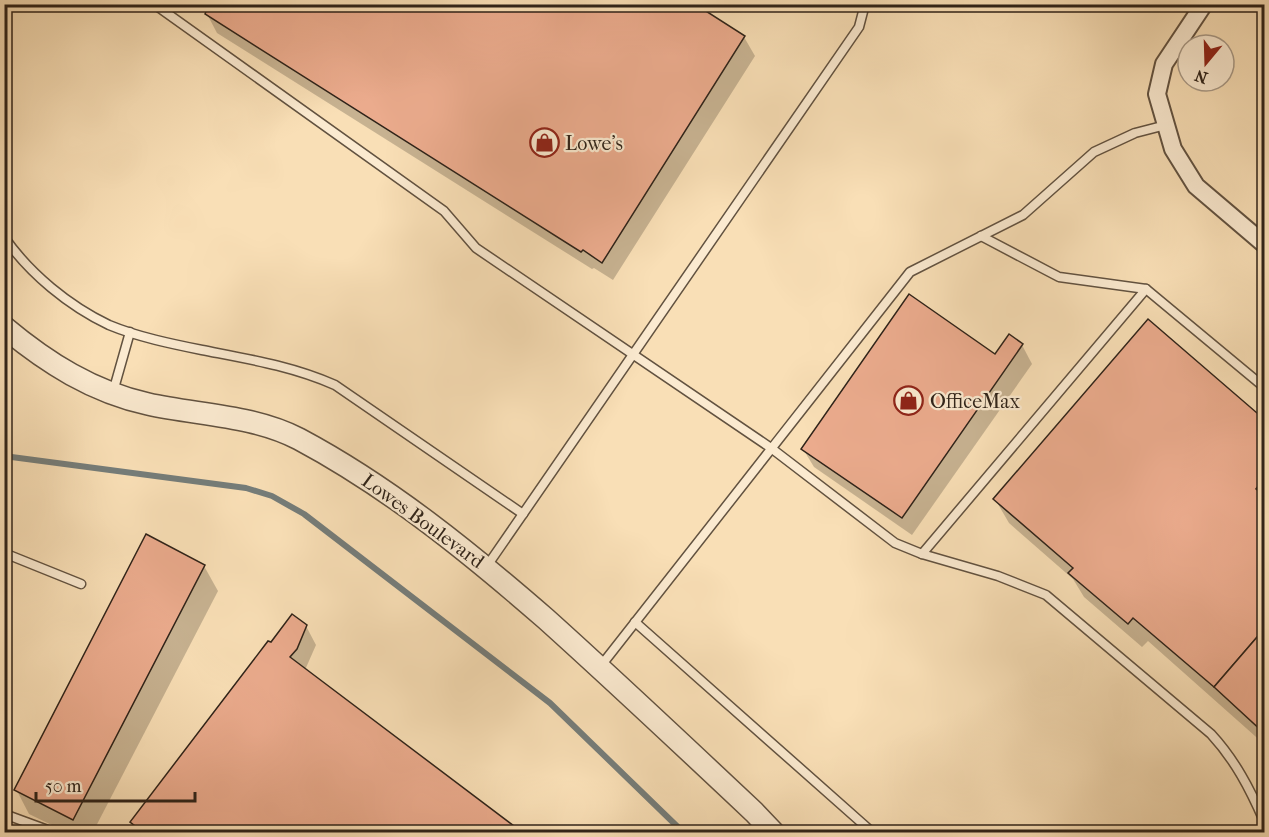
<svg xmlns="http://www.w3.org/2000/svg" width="1269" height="837" viewBox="0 0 1269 837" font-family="'IM FELL French Canon',serif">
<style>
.shadow{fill:#0003}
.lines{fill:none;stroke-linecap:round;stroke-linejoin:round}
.stream{stroke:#757d7a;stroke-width:6}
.building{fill:#ebab8d;stroke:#2f2319;stroke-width:1.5}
.service-casing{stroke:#625240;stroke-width:11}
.minor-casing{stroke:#625240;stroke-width:20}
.tertiary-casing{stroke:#625240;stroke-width:24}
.service{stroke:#fbead0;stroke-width:8}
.minor{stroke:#fbead0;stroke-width:16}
.tertiary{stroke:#fbead0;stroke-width:21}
.labels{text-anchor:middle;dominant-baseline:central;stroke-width:4.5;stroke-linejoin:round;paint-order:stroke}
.poi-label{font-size:20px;fill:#2f2319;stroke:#fbead0;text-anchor:start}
.street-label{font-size:20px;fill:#2f2319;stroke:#fbead0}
</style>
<rect width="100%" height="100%" fill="#f9dfb6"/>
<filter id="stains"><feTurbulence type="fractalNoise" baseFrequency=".00333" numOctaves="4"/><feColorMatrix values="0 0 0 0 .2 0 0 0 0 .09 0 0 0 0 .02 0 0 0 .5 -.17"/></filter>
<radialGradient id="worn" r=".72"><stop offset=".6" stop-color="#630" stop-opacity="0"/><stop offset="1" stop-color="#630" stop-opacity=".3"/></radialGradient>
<g class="shadow">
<path d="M193,4H692L744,37L755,56L613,280L594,268L592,269L217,33L207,14Z"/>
<path d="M1148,321L1264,421V744L1148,641L1142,647L1084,597L1073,579L1009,523L995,499Z"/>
<path d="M1022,345L1032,364L912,535L814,467L803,449L996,356Z"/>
<path d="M204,566L218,591L93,832H66L29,814L16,789Z"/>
<path d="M306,626L316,645L305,670L519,832H137L132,823L271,644Z"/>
</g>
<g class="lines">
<path class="stream" d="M4,456L246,488L272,496L304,514L550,703L683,832"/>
</g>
<g class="building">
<path d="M209,4H695L745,36L602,263L583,250L581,252L205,14Z"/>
<path d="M909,294L995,354L1009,334L1023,344L902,518L801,449Z"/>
<path d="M1148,319L1264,419V478L1256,489L1264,496V629L1214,687L1133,618L1128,624L1068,573L1073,568L993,499Z"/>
<path d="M146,534L205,565L73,820L14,790Z"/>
<path d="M292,614L307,625L297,649L290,657L522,832H143L130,822L268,641L271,642Z"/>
<path d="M1264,629V733L1214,687Z"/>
</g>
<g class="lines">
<defs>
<g id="service">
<path d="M154,4L444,211L476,248L771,448L895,543L922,554L998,576L1046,595L1211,734C1235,760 1250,789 1264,821"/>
<path d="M4,13L10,4"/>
<path d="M981,236L1059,277L1146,289L1264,387"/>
<path d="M4,237C30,274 69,306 109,325C138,337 172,344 202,350C248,359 292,366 335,385L523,514"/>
<path d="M113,392L130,332"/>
<path d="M4,553L81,584"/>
<path d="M922,554L1146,289"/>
<path d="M487,566L859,27L865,4"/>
<path d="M635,622L872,832"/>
<path d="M600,667L910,272L1023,215L1094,152L1135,133L1166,125"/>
<path d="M4,814L53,832"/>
</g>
<path id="minor" d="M1204,4L1164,64L1157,94L1173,149L1196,186L1264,244"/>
<path id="tertiary" d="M4,327C47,363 93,392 148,404C197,415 253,415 299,439C389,487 469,552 546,619C616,682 685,747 754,812L773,832"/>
</defs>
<use href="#service" class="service-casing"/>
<use href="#minor" class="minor-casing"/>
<use href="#tertiary" class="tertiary-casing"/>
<use href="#service" class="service"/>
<use href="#minor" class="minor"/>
<use href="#tertiary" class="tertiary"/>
</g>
<defs>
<symbol id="shop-ring" viewBox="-11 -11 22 22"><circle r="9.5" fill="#fbead0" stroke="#8f2418" stroke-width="1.5"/><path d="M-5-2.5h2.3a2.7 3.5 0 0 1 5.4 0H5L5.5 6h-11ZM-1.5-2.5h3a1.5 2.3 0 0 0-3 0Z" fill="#8f2418"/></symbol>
</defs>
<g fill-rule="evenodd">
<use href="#shop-ring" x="528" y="126" width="33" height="33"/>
<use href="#shop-ring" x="892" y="384" width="33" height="33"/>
</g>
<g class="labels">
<g class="poi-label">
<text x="565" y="143">Lowe's</text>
<text x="930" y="401">OfficeMax</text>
</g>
<g class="street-label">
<text transform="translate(423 521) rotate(36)">Lowes Boulevard</text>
</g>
</g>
<rect width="1269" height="837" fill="none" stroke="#f9dfb6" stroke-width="24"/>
<rect x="6" y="6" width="1257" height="825" fill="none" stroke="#2f2319" stroke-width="3"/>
<rect x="12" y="12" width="1245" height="813" fill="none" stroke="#2f2319" stroke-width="1.5"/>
<g transform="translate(1206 63) rotate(199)"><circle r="28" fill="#fbead0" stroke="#a99a87" stroke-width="1.5"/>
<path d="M0-4.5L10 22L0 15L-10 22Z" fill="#8f2418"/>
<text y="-9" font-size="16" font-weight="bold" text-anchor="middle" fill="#2f2319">N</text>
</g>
<path d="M36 792v9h159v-9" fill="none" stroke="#2f2319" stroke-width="3"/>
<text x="45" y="792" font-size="18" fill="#2f2319" stroke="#fbead0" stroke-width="4.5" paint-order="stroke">50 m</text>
<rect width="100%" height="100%" filter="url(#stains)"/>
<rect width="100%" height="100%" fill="url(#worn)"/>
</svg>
